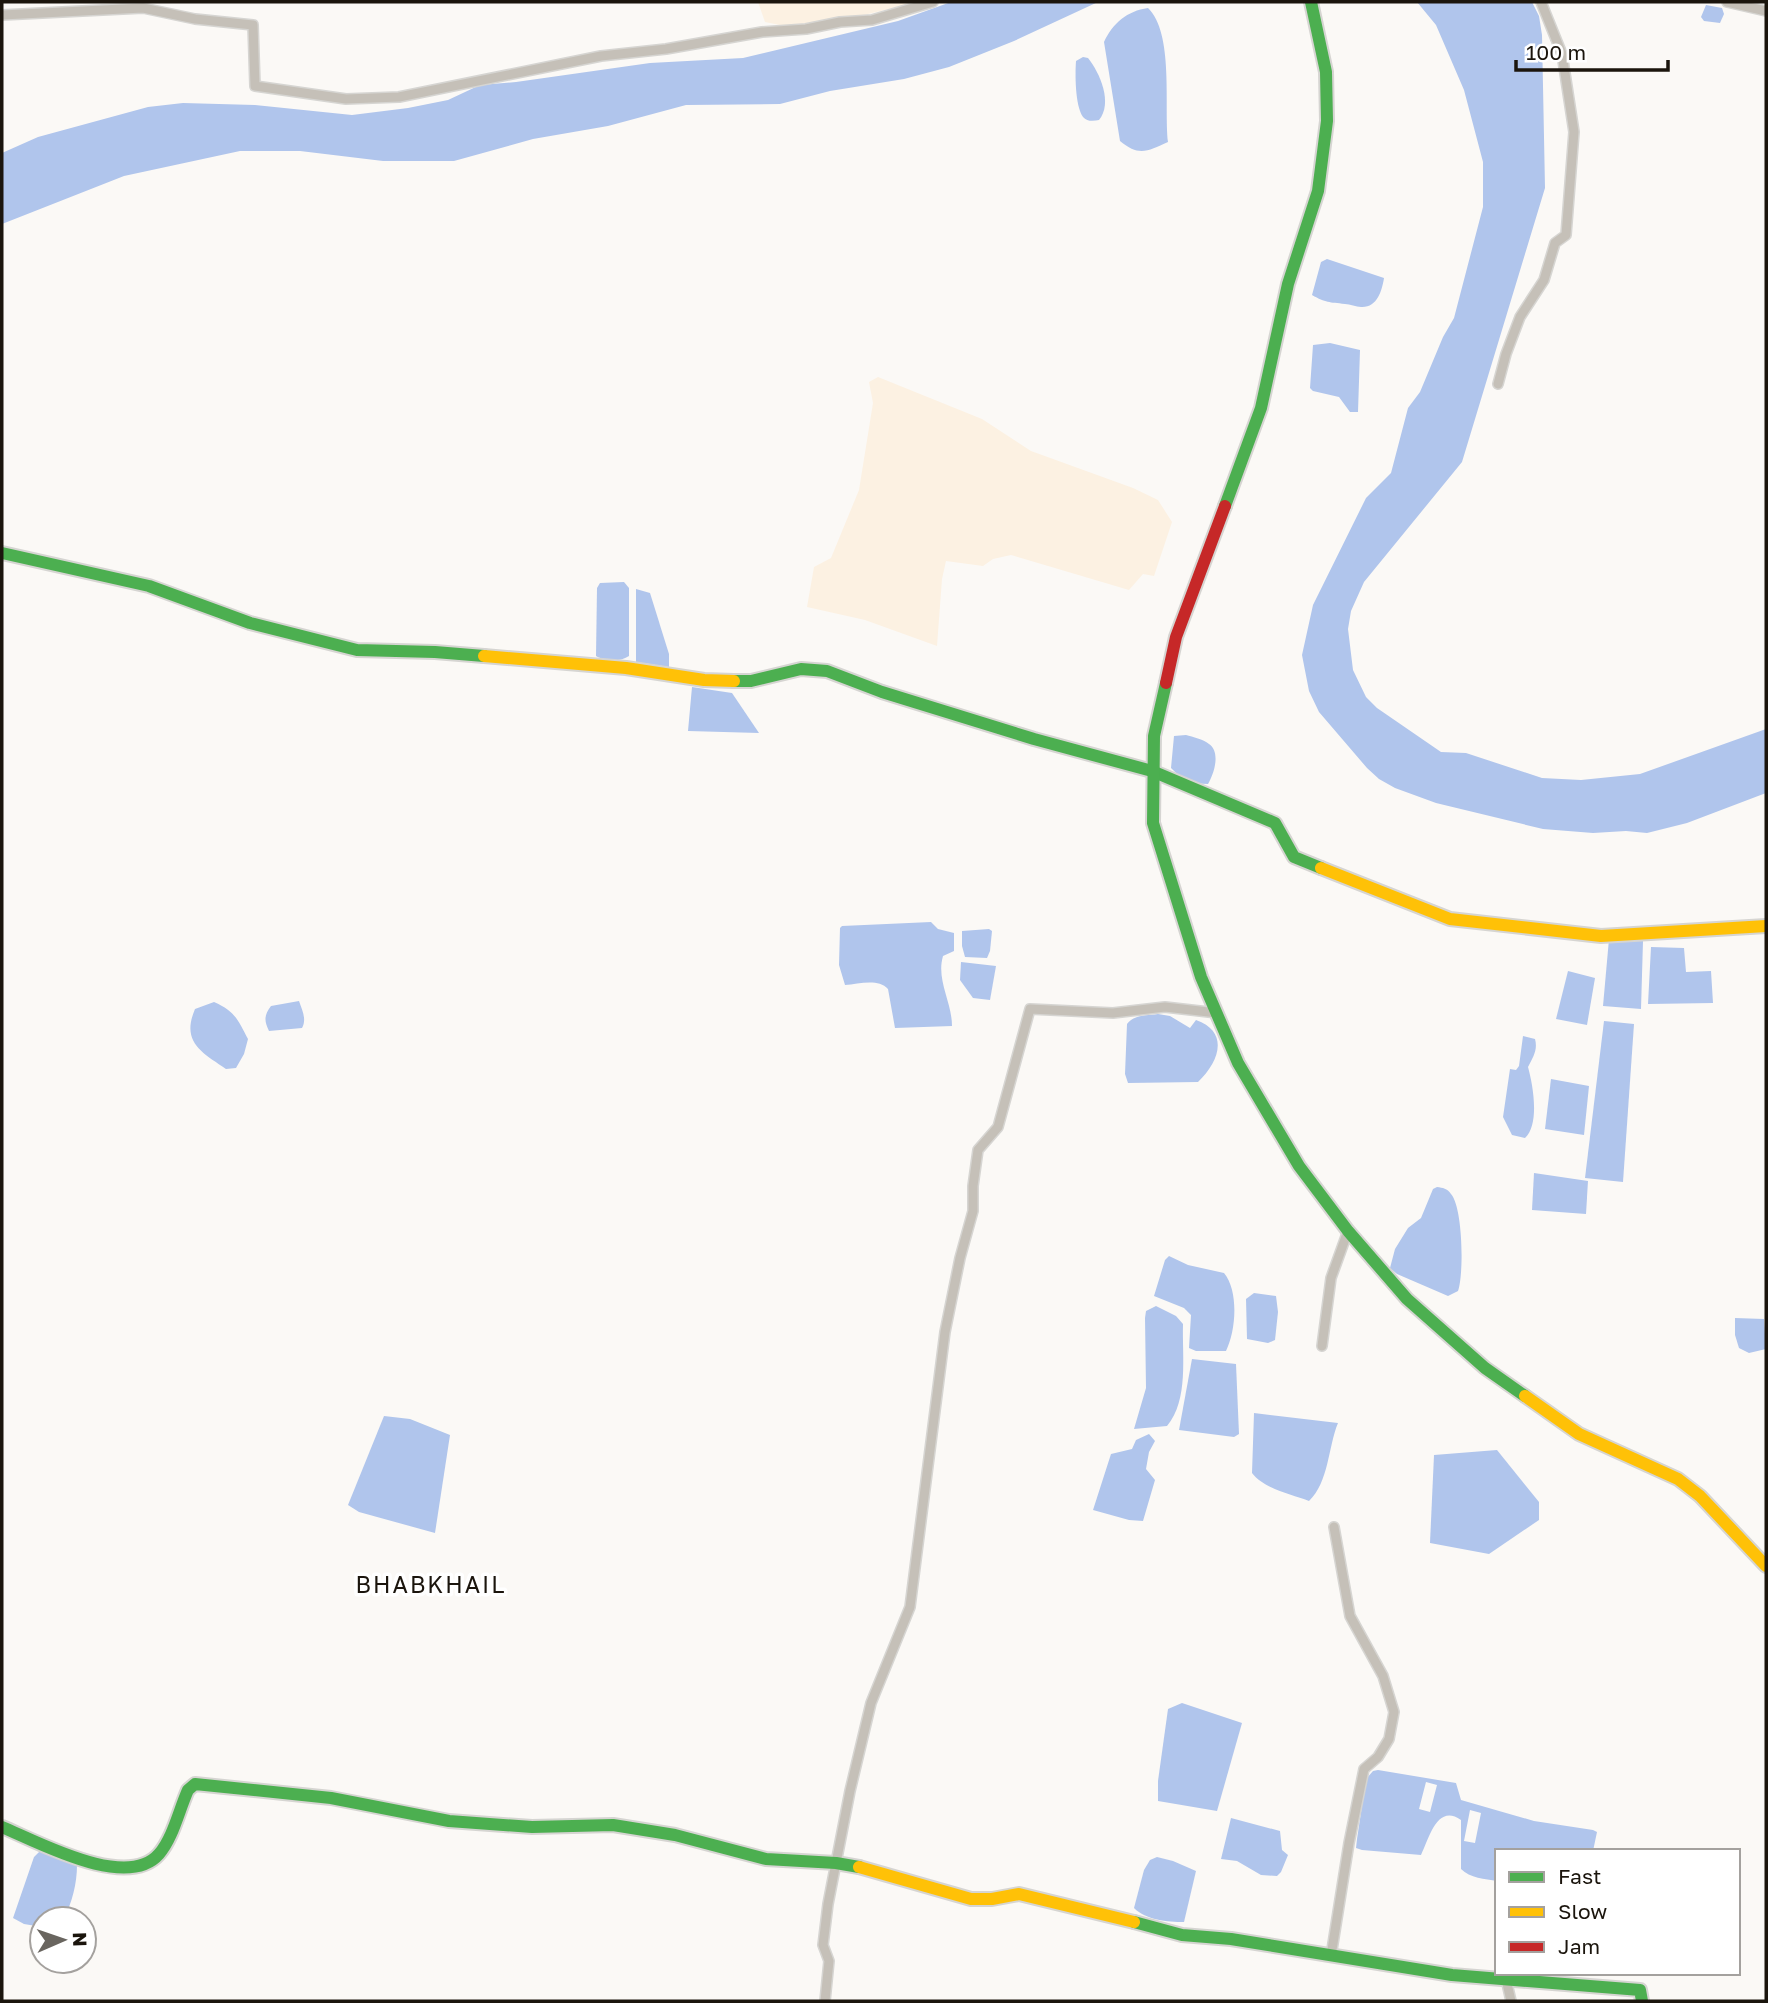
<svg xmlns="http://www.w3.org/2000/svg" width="1768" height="2003" viewBox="0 0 1768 2003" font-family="'Golos Text',sans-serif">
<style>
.built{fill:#fcf1e2}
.water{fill:#b0c5ec;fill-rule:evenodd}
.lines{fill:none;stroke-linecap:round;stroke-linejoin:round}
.street-casing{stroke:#d6d5d2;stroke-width:12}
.fast-casing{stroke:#d6d5d2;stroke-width:16}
.slow-casing{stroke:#d6d5d2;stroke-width:16}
.jam-casing{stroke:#d6d5d2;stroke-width:16}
.street{stroke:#c5c0b8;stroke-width:9}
.fast{stroke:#4caf50;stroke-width:12}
.slow{stroke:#ffc107;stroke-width:12}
.jam{stroke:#c62828;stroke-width:12}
.labels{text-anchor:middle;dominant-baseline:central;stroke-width:7;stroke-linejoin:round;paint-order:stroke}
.quarter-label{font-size:23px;letter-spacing:2px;fill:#1b150d;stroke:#fff}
</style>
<rect width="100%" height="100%" fill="#fbf9f6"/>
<g class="built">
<path d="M758,2H917L864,15L785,26L765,22Z"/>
<path d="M878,377L982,419L1031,451L1133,488L1158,500L1172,522L1154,576L1143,574L1129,590L1011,555L993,559L983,566L946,561L942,579L937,646L865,620L807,607L814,567L831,558L859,490L873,403L869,382Z"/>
</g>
<g class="water">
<path d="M951,2H1098L1014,41L949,67L904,79L830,91L780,104L686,105L608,126L533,139L454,161H383L300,151H240L124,176L2,224V153L38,137L148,107L183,103L255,105L352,115L408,108L448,100L480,85L516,82L650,63L743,58L898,21Z"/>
<path d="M1417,2H1532L1539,16L1542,35L1545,188L1462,462L1364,582L1351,611L1348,629L1353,670L1366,697L1377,708L1441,752L1466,753L1542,778L1581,780L1640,774L1766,729V793L1687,823L1647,833L1626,831L1593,833L1543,829L1436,803L1395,788L1379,779L1367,768L1319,712L1309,691L1302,655L1313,605L1366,498L1391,473L1408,408L1420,392L1443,337L1454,318L1483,207V162L1464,90L1436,25Z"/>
<path d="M1706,5L1722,8L1724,14L1720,23L1704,21L1701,17Z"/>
<path d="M1148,8C1174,33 1164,106 1168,142C1148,151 1139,157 1120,141L1104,42C1113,23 1127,11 1148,8Z"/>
<path d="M1083,57L1088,58C1100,73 1113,103 1099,120C1094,121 1087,122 1083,117C1075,106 1075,74 1076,61Z"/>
<path d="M1327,259L1384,278C1382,291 1377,308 1361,307C1356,307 1350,304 1345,304C1329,302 1326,303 1312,295L1321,262Z"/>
<path d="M1330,343L1360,350L1358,412H1350L1339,397L1313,391L1310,388L1313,345Z"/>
<path d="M624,582L629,588V656C621,662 604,661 596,656L597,588L600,583Z"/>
<path d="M636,589L650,593L669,654V667L636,662Z"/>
<path d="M692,687L732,693L759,733L688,731Z"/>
<path d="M1186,735C1193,737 1203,739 1209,744C1221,752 1214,774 1208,784C1193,784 1181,779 1171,768L1174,736Z"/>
<path d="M931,922L938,929L954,933V951L943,956C936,980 952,1002 952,1026L895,1028L888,989C878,978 859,984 845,985L839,965L840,928L842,926Z"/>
<path d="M989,929L992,931L990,951L987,958L965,957L962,946V931Z"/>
<path d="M1609,939L1643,941L1641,1009L1603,1006Z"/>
<path d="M1651,947L1684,948L1686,972L1711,971L1713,1003L1648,1004Z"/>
<path d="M961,962L996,966L990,1000L973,998L960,980Z"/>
<path d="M1568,971L1595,978L1587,1025L1556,1019Z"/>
<path d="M299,1001C302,1010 307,1019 302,1028L269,1031C264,1021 264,1015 271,1006Z"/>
<path d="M214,1002C235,1011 238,1020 248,1039L244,1054L236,1068L226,1069C201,1052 181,1042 195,1009Z"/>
<path d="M1158,1014L1170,1016L1190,1028L1196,1020C1230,1032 1219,1062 1198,1082L1128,1083L1125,1074L1127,1024C1135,1014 1146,1016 1158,1014Z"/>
<path d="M1604,1021L1634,1024L1623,1182L1585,1178Z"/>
<path d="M1523,1036L1535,1039C1538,1050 1533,1057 1528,1067C1533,1085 1540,1124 1525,1138L1512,1135L1503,1117L1510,1069L1516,1070L1519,1066Z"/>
<path d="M1551,1079L1589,1086L1584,1135L1545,1129Z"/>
<path d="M1534,1173L1588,1181L1586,1214L1532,1210Z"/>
<path d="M1437,1187C1443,1188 1447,1188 1451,1194C1463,1208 1464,1274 1458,1291L1448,1296L1397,1274L1390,1268L1395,1249L1408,1228L1421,1218L1433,1189Z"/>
<path d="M1169,1256L1188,1265L1224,1273C1239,1291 1236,1331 1226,1351H1196L1189,1348L1191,1315L1184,1308L1154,1296L1165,1260Z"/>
<path d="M1254,1293L1276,1296L1278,1312L1275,1340L1268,1343L1247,1339L1246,1299Z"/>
<path d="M1156,1306L1176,1316L1183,1324C1182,1356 1189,1400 1167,1426L1134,1429L1146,1388L1145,1318L1146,1311Z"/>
<path d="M1735,1318L1764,1319L1766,1349L1749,1353L1739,1348L1735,1335Z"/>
<path d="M1192,1359L1236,1364L1239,1434L1234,1437L1179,1430Z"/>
<path d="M1254,1413L1338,1423C1328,1447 1329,1482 1309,1501C1291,1494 1264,1489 1252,1473Z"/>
<path d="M384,1416L410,1419L450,1435L435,1533L359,1512L348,1505Z"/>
<path d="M1149,1434L1155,1441L1149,1452L1146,1469L1155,1480L1143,1521L1129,1520L1093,1510L1111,1454L1132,1449L1136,1440Z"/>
<path d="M1497,1450L1539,1502V1520L1489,1554L1430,1543L1434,1455Z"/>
<path d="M1182,1703L1242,1723L1217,1811L1158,1801V1781L1168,1709Z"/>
<path d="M1378,1770L1456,1783L1461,1800L1534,1821L1593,1830L1597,1832L1593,1851H1497V1881C1485,1879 1470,1878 1461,1869V1820C1437,1803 1429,1839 1421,1855L1362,1850L1356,1848L1357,1839L1366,1779L1373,1771ZM1426,1782L1437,1785L1430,1812L1419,1809ZM1470,1810L1481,1813L1475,1843L1464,1841Z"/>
<path d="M1231,1818L1280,1831L1282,1850L1288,1855L1281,1872L1277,1876L1261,1875L1237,1861L1221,1859Z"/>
<path d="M40,1851L77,1865C77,1884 72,1902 64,1919H42V1927L24,1924L13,1918L34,1857Z"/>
<path d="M1157,1857L1173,1861L1196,1871L1184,1922C1167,1922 1146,1920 1134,1908L1144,1870L1150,1860Z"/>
</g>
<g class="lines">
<defs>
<g id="street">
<path d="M1727,2L1766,11"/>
<path d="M2,15L143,8L195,19L253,25L255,86L346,99L399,97L601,56L666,49L762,32L806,29L840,22L872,20L933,2"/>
<path d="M1498,384L1506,354L1520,317L1544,280L1555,243L1566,235L1574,132L1562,54L1541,2"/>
<path d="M1322,1346L1331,1278L1348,1231"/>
<path d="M1331,1956L1349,1843L1364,1769L1378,1757L1389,1739L1394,1712L1383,1676L1350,1616L1334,1527"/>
<path d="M1506,1979L1511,2001"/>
<path d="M825,2001L829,1961L823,1945L828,1904L850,1791L871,1703L910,1607L945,1332L960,1258L973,1211V1186L978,1150L998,1127L1030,1009L1113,1013L1165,1007L1217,1013"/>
</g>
<g id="fast">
<path d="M1225,506L1261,408L1288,284L1318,191L1327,121L1326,72L1311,2"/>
<path d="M2,553L149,586L250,623L357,650L435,652L484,656"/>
<path d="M734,681H751L801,669L827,671L882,692L1034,739L1152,771L1275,823L1294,857L1321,868"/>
<path d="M1166,683L1154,736L1153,823L1201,977L1238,1063L1299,1166L1348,1231L1407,1299L1485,1368L1525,1396"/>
<path d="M2,1827C38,1842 127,1891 159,1854C173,1838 179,1810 188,1790L195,1784L331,1798L449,1821L532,1827L613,1825L675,1835L766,1859L836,1863L859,1867"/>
<path d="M1134,1922L1182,1935L1231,1939L1452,1975L1640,1990L1642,2001"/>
</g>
<g id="slow">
<path d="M484,656L626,668L704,680L734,681"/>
<path d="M1321,868L1450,919L1601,936L1766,926"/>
<path d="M1525,1396L1579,1434L1678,1479L1700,1496L1766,1566"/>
<path d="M859,1867L971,1899H992L1019,1894L1134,1922"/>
</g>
<path id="jam" d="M1166,683L1176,637L1225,506"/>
</defs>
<use href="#street" class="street-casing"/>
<use href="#fast" class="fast-casing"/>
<use href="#slow" class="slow-casing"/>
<use href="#jam" class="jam-casing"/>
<use href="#street" class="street"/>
<use href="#fast" class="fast"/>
<use href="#slow" class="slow"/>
<use href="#jam" class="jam"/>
</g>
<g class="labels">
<g class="quarter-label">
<text x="431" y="1584">BHABKHAIL</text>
</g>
</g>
<rect width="1768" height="2003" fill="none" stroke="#1b150d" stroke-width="7"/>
<rect x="1495" y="1849" width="245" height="126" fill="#ffffff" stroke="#a4a19e" stroke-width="2"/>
<rect x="1509" y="1872" width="35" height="10" fill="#4caf50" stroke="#a4a19e" stroke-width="2"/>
<text x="1558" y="1884" font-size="21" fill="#1b150d">Fast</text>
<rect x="1509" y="1907" width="35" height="10" fill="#ffc107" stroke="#a4a19e" stroke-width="2"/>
<text x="1558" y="1919" font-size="21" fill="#1b150d">Slow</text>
<rect x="1509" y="1942" width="35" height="10" fill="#c62828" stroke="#a4a19e" stroke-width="2"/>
<text x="1558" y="1954" font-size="21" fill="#1b150d">Jam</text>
<g transform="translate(63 1940) rotate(88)"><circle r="33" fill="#ffffff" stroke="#a4a19e" stroke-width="2"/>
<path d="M0-5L12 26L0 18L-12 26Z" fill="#69655f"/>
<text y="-10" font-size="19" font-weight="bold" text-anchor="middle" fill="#1b150d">N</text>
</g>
<path d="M1516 60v10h152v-10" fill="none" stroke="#1b150d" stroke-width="3.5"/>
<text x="1526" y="60" font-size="21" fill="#1b150d" stroke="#ffffff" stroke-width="5" paint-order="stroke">100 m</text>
</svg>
